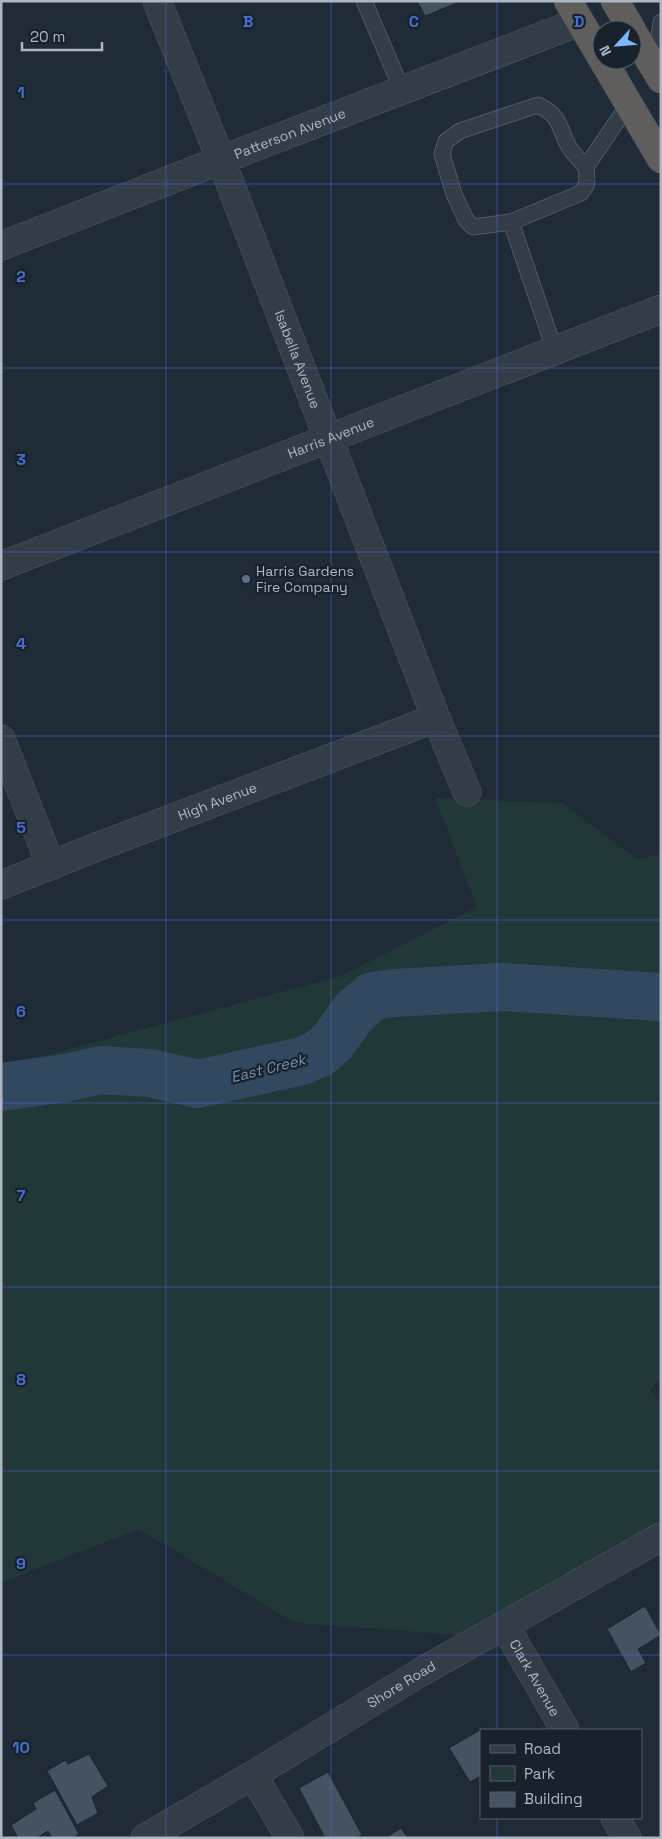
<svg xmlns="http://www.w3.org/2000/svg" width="662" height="1839" viewBox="0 0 662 1839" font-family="'Space Grotesk',sans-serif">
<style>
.green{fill:#213738}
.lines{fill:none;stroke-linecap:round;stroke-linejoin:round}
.river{stroke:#32485f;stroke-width:48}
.building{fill:#455261;stroke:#1a242e}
.service-casing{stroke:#505a65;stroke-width:17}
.minor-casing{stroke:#505a65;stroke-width:29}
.trunk-casing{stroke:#3d4752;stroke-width:29}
.service{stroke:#333d47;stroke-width:15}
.minor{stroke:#333d47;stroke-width:28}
.trunk{stroke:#5f5e5c;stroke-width:28}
.grid{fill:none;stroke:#486ed2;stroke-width:1;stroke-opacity:0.55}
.service-dot{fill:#5c6f8a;stroke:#18222c;stroke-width:2}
.labels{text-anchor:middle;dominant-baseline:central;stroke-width:4.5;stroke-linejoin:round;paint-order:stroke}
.street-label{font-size:14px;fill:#adb7c4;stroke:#18222c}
.poi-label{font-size:14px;fill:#adb7c4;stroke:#18222c;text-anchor:start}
.water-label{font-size:15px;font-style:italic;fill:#7490ae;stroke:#18222c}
.grid-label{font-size:16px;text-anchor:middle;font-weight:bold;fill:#486ed2;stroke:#18222c;stroke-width:4.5;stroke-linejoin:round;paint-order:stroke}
</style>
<rect width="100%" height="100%" fill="#1f2b37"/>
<path class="green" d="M435,798L562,803L637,859L661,854V1376L651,1391L661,1403V1533L485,1637L295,1623L139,1529L1,1583V1067L341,976L477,907Z"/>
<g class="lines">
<path class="river" d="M1,1087L66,1078L100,1070L150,1073L198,1084L302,1061L320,1053L333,1041L355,1011L373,996L394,993L502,987L661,997"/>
</g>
<g class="building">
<path d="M417,1H462L425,16Z"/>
<path d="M645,1606L661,1635L638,1649L646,1663L631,1672L607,1629Z"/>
<path d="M485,1727L486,1730H481V1776L470,1782L449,1748Z"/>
<path d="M89,1754L108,1786L92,1797L98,1813L77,1825L47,1771L65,1760L68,1764Z"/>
<path d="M328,1772L362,1835L357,1838H325L299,1788Z"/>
<path d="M55,1790L79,1834L73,1838H52L48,1831L37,1838H18L11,1825L36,1809L33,1803Z"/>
<path d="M401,1828L408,1838H385Z"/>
</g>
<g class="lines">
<defs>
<g id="service">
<path d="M364,1L402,90"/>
<path d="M655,67L661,22"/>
<path d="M586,167C580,160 572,153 568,145C558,126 561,116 538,105L460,131L446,141L442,154L454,194L466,220L473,227L511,222L581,193L587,184L586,167L628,105"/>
<path d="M511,222L555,351"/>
</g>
<g id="minor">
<path id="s1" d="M157,1L221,160L436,718L467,792"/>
<path id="s2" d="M1,246L221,160L579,22"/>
<path id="s3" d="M1,566L661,309"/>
<path d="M1,739L51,866"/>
<path id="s4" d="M1,885L89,850L436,718"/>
<path id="s5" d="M505,1626L565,1730"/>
<path d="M253,1775L290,1838"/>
<path d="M615,1818L627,1838"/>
<path id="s6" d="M145,1838L253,1775L421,1672L661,1537"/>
</g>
<g id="trunk">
<path d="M568,1L661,159"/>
<path d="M615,1L632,30"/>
<path d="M632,31L661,79"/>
</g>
</defs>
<use href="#service" class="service-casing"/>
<use href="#minor" class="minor-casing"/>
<use href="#trunk" class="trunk-casing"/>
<use href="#service" class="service"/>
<use href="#minor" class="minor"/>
<use href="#trunk" class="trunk"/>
</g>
<path class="grid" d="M166,1V1838M331,1V1838M497,1V1730M1,184H661M1,368H661M1,552H661M1,736H661M1,920H661M1,1103H661M1,1287H661M1,1471H661M1,1655H661M497,1818V1838"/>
<circle class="service-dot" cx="246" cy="579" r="5"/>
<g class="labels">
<g class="street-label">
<text stroke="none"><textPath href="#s2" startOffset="310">Patterson Avenue</textPath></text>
<text stroke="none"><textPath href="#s1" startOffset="385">Isabella Avenue</textPath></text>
<text stroke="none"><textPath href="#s3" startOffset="354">Harris Avenue</textPath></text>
<text stroke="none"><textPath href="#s4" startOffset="232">High Avenue</textPath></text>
<text stroke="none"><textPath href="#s5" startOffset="60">Clark Avenue</textPath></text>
<text stroke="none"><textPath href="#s6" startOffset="299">Shore Road</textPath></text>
</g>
<g class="poi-label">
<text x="256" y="571">Harris Gardens<tspan x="256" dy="16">Fire Company</tspan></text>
</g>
<g class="water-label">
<text transform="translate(268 1068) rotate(-14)">East Creek</text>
</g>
</g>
<g class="grid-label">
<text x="248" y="27">B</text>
<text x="414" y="27">C</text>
<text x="579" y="27">D</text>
<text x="21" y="98">1</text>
<text x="21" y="282">2</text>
<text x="21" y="465">3</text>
<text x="21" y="649">4</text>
<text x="21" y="833">5</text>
<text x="21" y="1017">6</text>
<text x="21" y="1201">7</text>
<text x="21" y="1385">8</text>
<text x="21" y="1569">9</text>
<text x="21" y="1753">10</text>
</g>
<rect width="662" height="1839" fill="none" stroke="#adb7c4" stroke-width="5"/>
<rect x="480" y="1729" width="162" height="90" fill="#18222c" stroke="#545e69"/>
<rect x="490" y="1745" width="25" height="8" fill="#333d47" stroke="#545e69"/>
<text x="524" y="1754" font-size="15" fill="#adb7c4">Road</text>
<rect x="490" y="1766" width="25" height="15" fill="#213738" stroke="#545e69"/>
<text x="524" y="1779" font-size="15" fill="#adb7c4">Park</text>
<rect x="490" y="1792" width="25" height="15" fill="#455261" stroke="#545e69"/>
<text x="524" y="1804" font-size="15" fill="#adb7c4">Building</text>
<g transform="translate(617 45) rotate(244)"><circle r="24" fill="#18222c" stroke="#545e69"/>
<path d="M0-4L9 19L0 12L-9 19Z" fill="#7cb5f9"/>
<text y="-8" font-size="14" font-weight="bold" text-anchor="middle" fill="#adb7c4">N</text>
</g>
<path d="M22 42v8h80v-8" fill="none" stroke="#adb7c4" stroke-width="2.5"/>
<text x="30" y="42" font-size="15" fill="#adb7c4" stroke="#18222c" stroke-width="4" paint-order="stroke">20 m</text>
</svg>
